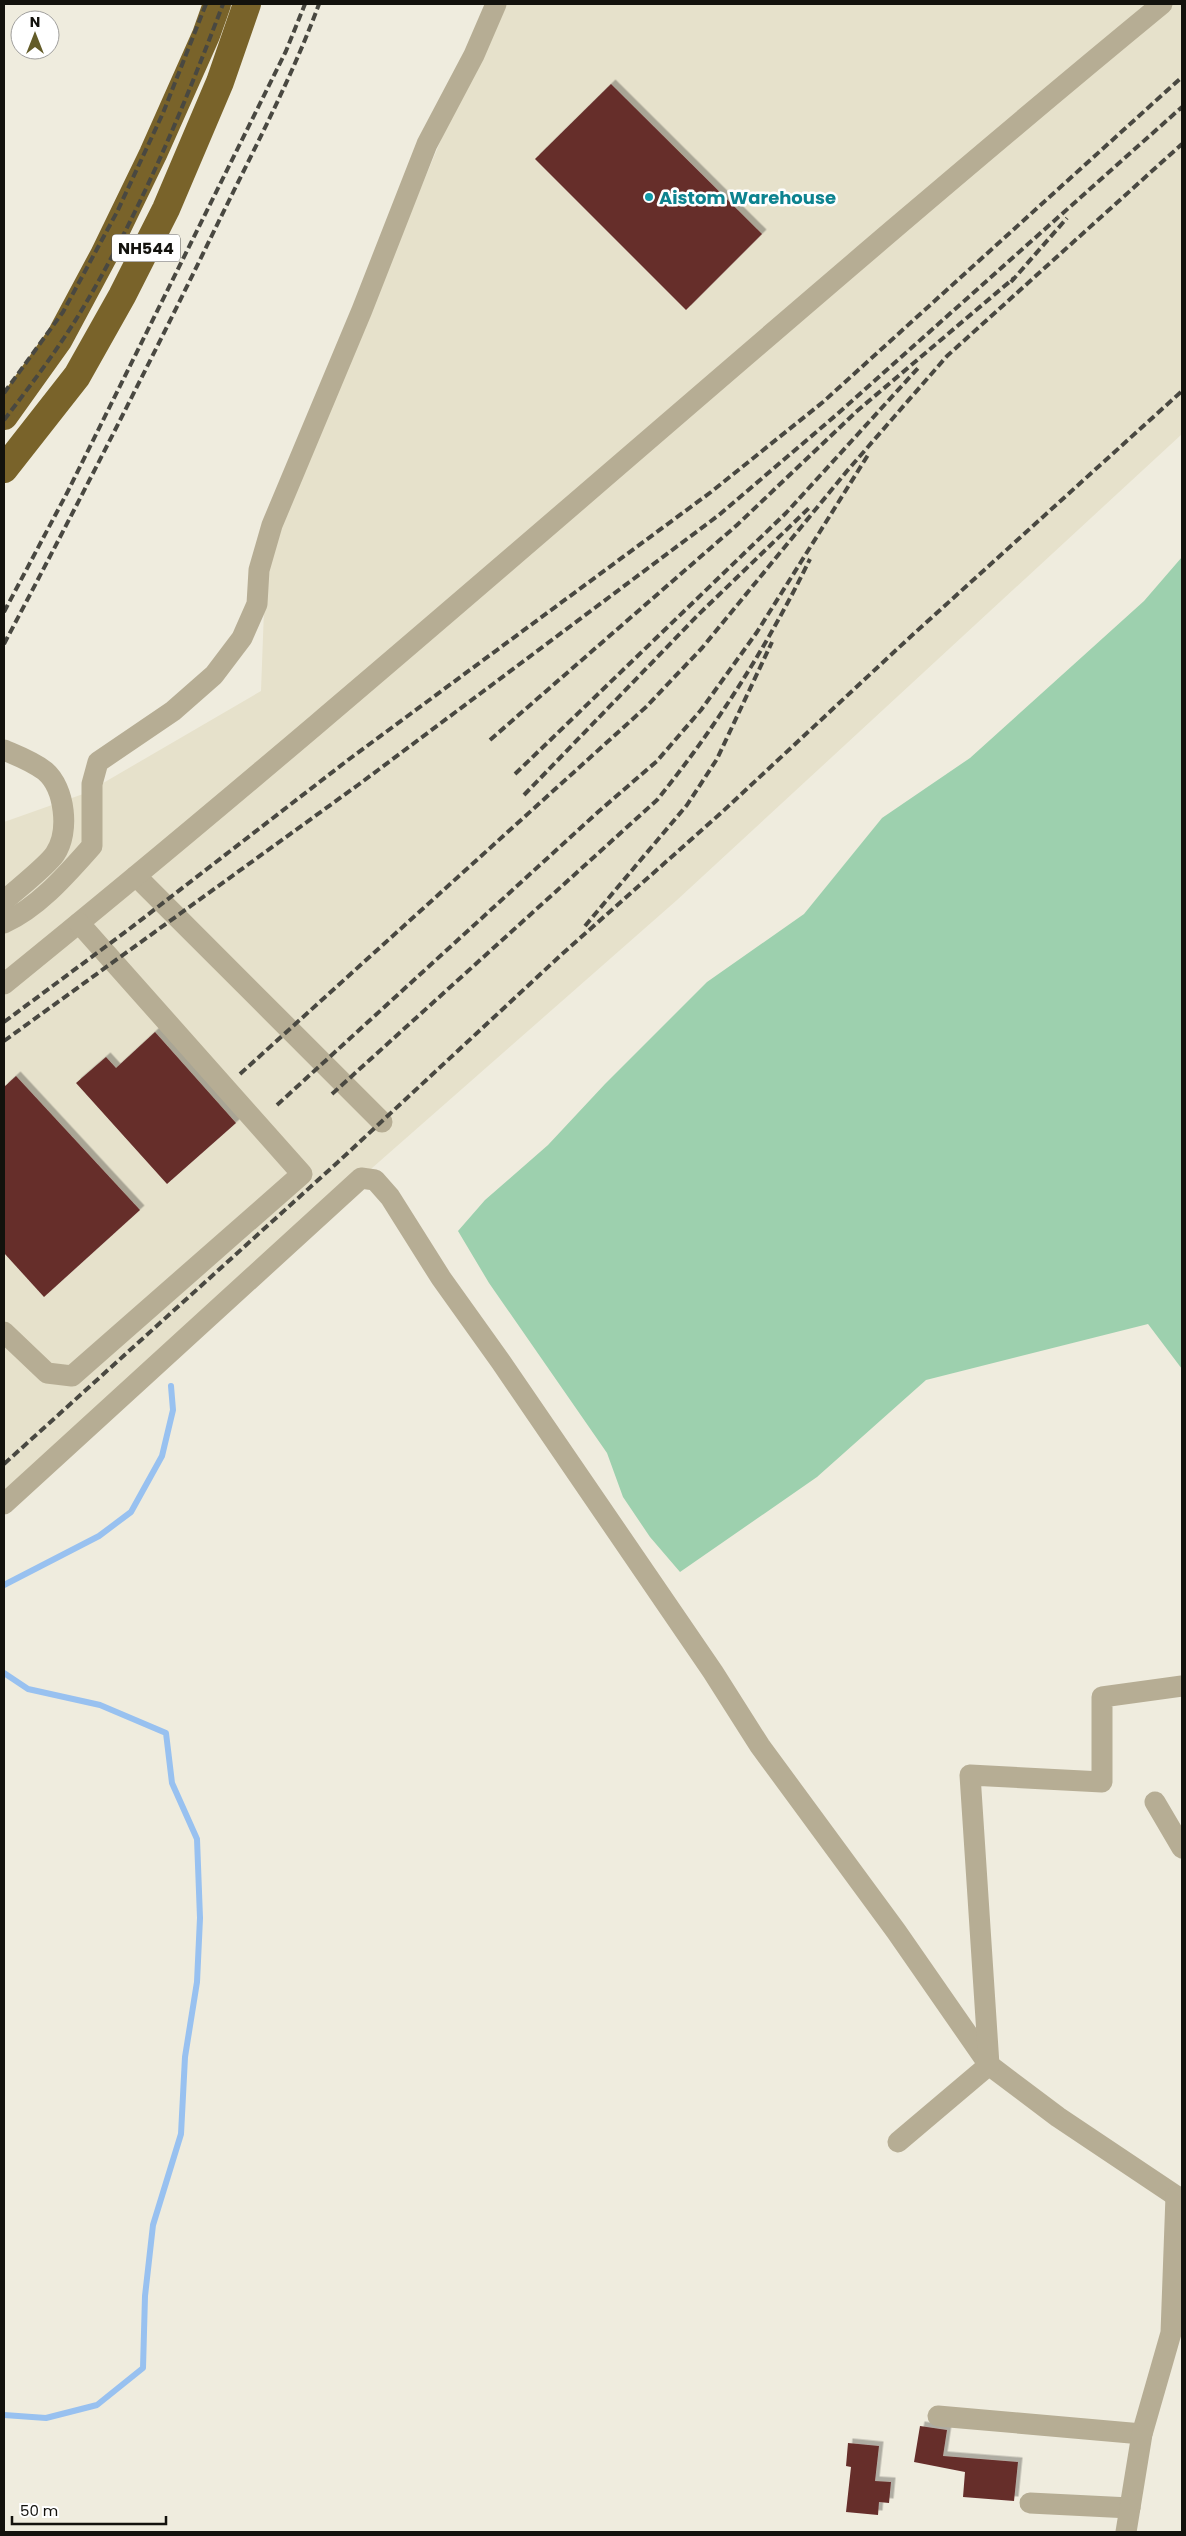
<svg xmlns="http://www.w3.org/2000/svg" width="1186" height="2536" viewBox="0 0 1186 2536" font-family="Poppins,sans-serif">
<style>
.built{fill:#e6e1cb}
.green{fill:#9dd0ae}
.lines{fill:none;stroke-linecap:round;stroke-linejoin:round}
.stream{stroke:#98c1f0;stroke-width:6}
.building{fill:#662e2c;filter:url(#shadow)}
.street{stroke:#b6ad94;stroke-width:21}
.highway{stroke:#79632a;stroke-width:28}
.rail{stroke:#494841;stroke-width:4;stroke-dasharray:8 4;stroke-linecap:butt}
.culture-dot{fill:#0f9aa8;stroke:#fff;stroke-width:2}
.labels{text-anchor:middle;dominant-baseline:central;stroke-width:5;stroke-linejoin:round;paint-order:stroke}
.shield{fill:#fff;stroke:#5a5956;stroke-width:1}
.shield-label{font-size:16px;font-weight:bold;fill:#13120d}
.culture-label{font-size:18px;font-weight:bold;fill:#0d838f;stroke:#fff;text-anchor:start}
</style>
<defs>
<filter id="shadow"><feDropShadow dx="4.5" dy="-4.5" stdDeviation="0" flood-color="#0004"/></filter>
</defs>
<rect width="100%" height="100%" fill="#efecde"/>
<path class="built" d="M506,4H1182V434L677,900L149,1364L4,1502V822L86,793L261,691L266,556L470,71Z"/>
<path class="green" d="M1182,557V1369L1148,1324L926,1380L817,1477L680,1572L650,1537L623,1497L607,1453L489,1283L458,1231L485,1200L548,1145L605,1084L707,982L804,914L882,818L970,758L1144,601Z"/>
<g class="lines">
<g class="stream">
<path d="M4,1585L99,1536L131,1512L162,1456L173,1410L171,1386"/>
<path d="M4,1673L28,1689L100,1705L166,1733L172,1783L197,1839L200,1918L197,1982L185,2057L181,2134L153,2225L145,2296L143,2368L97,2405L46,2418L4,2415"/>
</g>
</g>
<g class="building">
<path d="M611,84L762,234L686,310L535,159Z"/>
<path d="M155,1032L236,1123L167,1184L76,1083L106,1057L116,1068Z"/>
<path d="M16,1076L140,1210L44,1297L4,1253V1087Z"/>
<path d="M920,2426L947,2430L943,2456L1018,2462L1014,2501L963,2497L965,2472L914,2462Z"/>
<path d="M848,2443L879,2446L875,2481L891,2482L889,2503L879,2502L878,2515L846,2512L851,2467L846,2466Z"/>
</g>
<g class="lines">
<g class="street">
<path d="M4,750C18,756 32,761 45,771C65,788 70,832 55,854C47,866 16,890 4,901"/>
<path d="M136,876L382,1122"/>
<path d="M4,923C39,907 67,874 92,846V784L98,762L173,711L214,675L242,638L257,604L259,570L272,525L362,310L427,144L474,55L496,4"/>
<path d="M4,984C397,666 772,325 1162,4"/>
<path d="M4,1332L47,1373L72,1376L302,1174L79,923"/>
<path d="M4,1504L361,1178L375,1180L390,1197L441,1278L501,1362L713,1672L760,1746L896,1931L989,2065L1058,2117L1182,2200"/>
<path d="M1155,1802L1182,1848"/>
<path d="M898,2142L989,2065L970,1775L1102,1782V1697L1182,1686"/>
<path d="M938,2416L1142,2434"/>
<path d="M1030,2503L1130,2508"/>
<path d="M1126,2532L1142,2434L1171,2333L1176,2196"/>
</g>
<g class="highway">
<path d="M4,416L59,339L104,255L153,154L206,35L217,4"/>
<path d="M4,469L77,376L122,296L166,209L220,82L247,4"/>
</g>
<g class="rail">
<path d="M1011,282L1067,218"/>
<path d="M4,393L63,312L117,212L163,113L206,4"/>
<path d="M4,420C34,381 65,340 90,296C144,203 185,104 223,4"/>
<path d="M4,612L68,491L286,51L305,4"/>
<path d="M4,644C77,506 148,367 216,227C252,153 291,80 319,4"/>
<path d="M490,740L737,525L857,411L1014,278"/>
<path d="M515,774L786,513L919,367"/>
<path d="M524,795L698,615L809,508"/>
<path d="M585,926L687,805L717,759L772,642"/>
<path d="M4,1022L128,930L348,760L711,492L823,402L1182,77"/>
<path d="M4,1041L358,785L719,515L835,416L1182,107"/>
<path d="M240,1074L646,707L702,648L847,471L947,356L1182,144"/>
<path d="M332,1094L657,800C717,726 768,645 810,559"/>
<path d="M277,1105L598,812L657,761L701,710L757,632L868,455"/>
<path d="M4,1464L338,1162L561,955L721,813L908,639L1182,391"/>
</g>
</g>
<circle class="culture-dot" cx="649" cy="197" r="5"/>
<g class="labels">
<rect class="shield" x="112" y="234.5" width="68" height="27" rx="4"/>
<g class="shield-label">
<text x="146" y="248">NH544</text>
</g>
<g class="culture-label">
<text x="659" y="197">Aistom Warehouse</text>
</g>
</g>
<rect width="1186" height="2536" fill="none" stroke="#13120d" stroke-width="10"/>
<g transform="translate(35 35)"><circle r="24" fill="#ffffff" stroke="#a1a09e"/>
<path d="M0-4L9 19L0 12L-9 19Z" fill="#635c29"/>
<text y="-8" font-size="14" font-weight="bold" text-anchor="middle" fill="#13120d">N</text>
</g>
<path d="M12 2516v8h154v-8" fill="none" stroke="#13120d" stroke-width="2.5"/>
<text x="20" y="2516" font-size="15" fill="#13120d" stroke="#ffffff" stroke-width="4" paint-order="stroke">50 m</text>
</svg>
